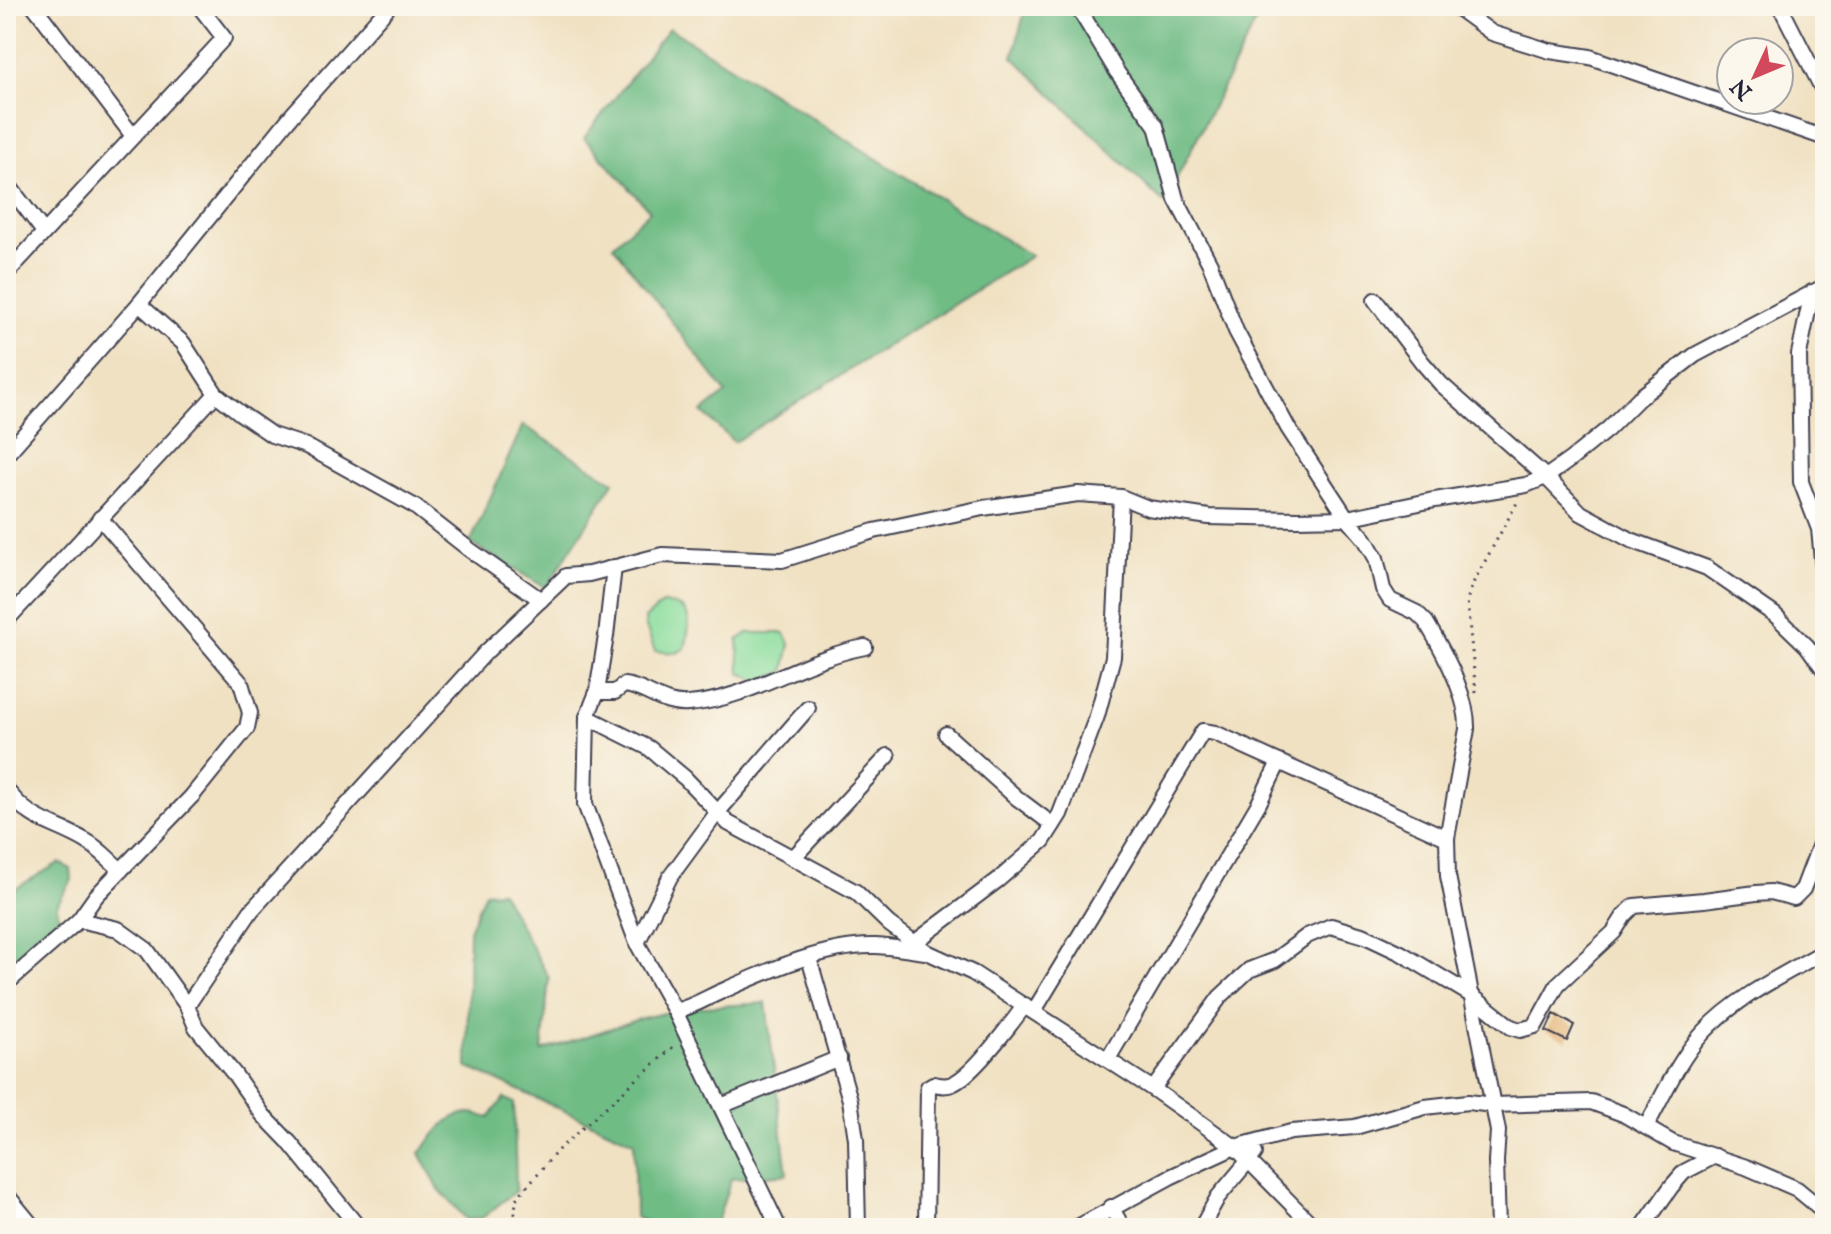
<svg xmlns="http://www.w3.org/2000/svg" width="1831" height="1234" viewBox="0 0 1831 1234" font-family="'IM FELL English',serif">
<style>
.green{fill:#8bdd9e;stroke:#56806c;stroke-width:2}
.forest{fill:#70bc85;stroke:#496f60;stroke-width:2}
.building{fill:#e4b375}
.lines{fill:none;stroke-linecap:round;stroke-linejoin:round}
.street-casing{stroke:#413f4f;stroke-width:18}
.path{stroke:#413f4f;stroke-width:3;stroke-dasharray:2 6;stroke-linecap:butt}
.street{stroke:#fff;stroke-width:14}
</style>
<rect width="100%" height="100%" fill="#fbf7ec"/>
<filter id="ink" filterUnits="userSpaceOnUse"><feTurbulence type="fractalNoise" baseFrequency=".0125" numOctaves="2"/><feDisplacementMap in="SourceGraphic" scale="16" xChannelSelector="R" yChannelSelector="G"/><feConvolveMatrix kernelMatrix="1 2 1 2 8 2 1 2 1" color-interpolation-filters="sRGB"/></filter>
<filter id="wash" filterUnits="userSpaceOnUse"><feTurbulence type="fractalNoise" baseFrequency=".006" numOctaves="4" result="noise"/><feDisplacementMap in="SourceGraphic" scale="32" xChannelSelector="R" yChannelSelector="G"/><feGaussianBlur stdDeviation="1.8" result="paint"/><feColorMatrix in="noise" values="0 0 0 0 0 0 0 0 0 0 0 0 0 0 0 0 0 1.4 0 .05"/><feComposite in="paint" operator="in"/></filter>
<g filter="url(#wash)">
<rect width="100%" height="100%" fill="#f0e1c2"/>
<g class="green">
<path d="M662,604C694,603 691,624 685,648L677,653L655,651L646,627L645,619Z"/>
<path d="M748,633H784L790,644L784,672L759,681L740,673L738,640Z"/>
</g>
<g class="forest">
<path d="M1026,6H1264L1164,203L1013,57Z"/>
<path d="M669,28L1031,256L734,442L702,412L726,393L613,245L650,211L584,138Z"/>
<path d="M523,425L614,482L546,588L470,543Z"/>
<path d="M59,863L71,869L72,880L57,905L60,931L31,957L6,961V890L11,891Z"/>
<path d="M501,891L549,978L542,1051L642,1018L688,1008L766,1003L787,1174L731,1179L715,1228H659L635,1217L634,1142L467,1067L469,930L485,892Z"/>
<path d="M504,1098L514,1103L516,1191L482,1218L467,1220L438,1188L420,1153C431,1138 448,1113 470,1113C475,1113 483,1116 489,1118Z"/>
</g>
<g id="blocks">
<path class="building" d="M1554,1014L1574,1025L1567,1041L1546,1031Z"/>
</g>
</g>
<g filter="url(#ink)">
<use href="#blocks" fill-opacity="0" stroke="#413f4f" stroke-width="2"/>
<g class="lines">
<defs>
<g id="street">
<path d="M34,6L133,136"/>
<path d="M1077,6L1117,72L1156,126L1176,199L1210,264L1236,331L1288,428L1347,518L1365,539L1376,558L1383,589L1390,600L1417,613L1426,622C1443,650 1468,696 1467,729L1447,838L1448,876L1498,1131L1496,1161L1498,1228"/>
<path d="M1455,6L1492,33L1550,51L1590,57L1825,138"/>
<path d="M1780,6L1825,94"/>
<path d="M6,182L44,232"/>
<path d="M6,274L224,38L199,6"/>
<path d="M1812,292L1799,354L1801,482L1819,529L1825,590"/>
<path d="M1375,300L1422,362L1441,384L1546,477L1581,513L1631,540L1707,568L1775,615L1807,646L1825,671"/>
<path d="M139,304L183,343L216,394L240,413L272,435L306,446L414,506L470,550L541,600"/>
<path d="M6,455L139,304L292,115L389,6"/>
<path d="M614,567L606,636L597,692L587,717L585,804L637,943L675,1011L779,1228"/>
<path d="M6,621L216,394"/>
<path d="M597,692H615L624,685C647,687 661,706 688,704C751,699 803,658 865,647"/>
<path d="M587,717L649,748L685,778L728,823L856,892L889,924L927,952L973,973L1153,1089L1235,1147L1315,1228"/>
<path d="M946,734L1017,798L1053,825"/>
<path d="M6,789C31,823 54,822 86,841C99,848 110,861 121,870"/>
<path d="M793,858L888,756"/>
<path d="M79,920L96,896L192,796L247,728L250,713L241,683L100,518"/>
<path d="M637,943L670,877L717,813L808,708"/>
<path d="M914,943L998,880L1043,841L1060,814L1097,716L1113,657L1121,497"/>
<path d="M809,958L850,1100L856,1139L858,1228"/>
<path d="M6,984L79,920L118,929L147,950L187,1006L251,911L486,652L566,576L589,574L662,555L782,560L874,531L983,508L1078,494L1121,497L1148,508L1209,517L1297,519L1347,518L1429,501L1526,485L1546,477L1571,459L1608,429L1639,398L1695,355L1825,286"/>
<path d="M187,1006L196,1027L235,1075L263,1115L289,1142L359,1228"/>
<path d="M675,1011C694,1007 709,996 727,989C770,970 829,944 876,946C893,947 910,950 926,952"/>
<path d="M1034,1011L1203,731L1215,733L1447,838"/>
<path d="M1108,1059L1259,803L1279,762"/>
<path d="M1153,1089L1220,997L1249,970L1275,960L1307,936L1331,926L1365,936L1401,953L1471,995L1511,1027L1520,1030L1535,1026L1558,984L1614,932L1624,916L1634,906L1704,900L1756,893L1771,892L1794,898L1803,889L1825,831"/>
<path d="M721,1106L839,1058"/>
<path d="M1646,1127C1663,1096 1679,1059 1703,1033C1736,997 1783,975 1825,951"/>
<path d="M6,1194L34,1228"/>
<path d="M1111,1207L1123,1228"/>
<path d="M926,1228L928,1087L933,1084C940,1085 945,1087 952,1084C972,1076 1011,1024 1025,1005"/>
<path d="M1076,1228L1170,1177L1235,1147L1291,1132L1355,1127L1425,1107L1468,1102L1493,1105L1591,1102L1623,1114L1673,1143L1746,1167L1797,1189L1825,1212"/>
<path d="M1201,1228L1218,1197L1255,1153"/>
<path d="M1642,1228L1671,1187L1684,1172L1715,1156"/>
</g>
</defs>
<use href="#street" class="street-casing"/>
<g class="path">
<path d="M1476,693L1467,600L1472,585L1518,501"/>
<path d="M524,1228L515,1214L516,1199L558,1150L674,1046"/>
</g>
<use href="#street" class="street"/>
</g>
</g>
<rect width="1831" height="1234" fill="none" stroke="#fbf7ec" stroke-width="32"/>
<g transform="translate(1755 76) rotate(226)"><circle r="38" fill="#fbf7ec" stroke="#a4a2a5" stroke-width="2"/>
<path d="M0-6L14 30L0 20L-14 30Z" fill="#d1495b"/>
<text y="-12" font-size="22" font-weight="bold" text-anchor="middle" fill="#22223b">N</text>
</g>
</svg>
